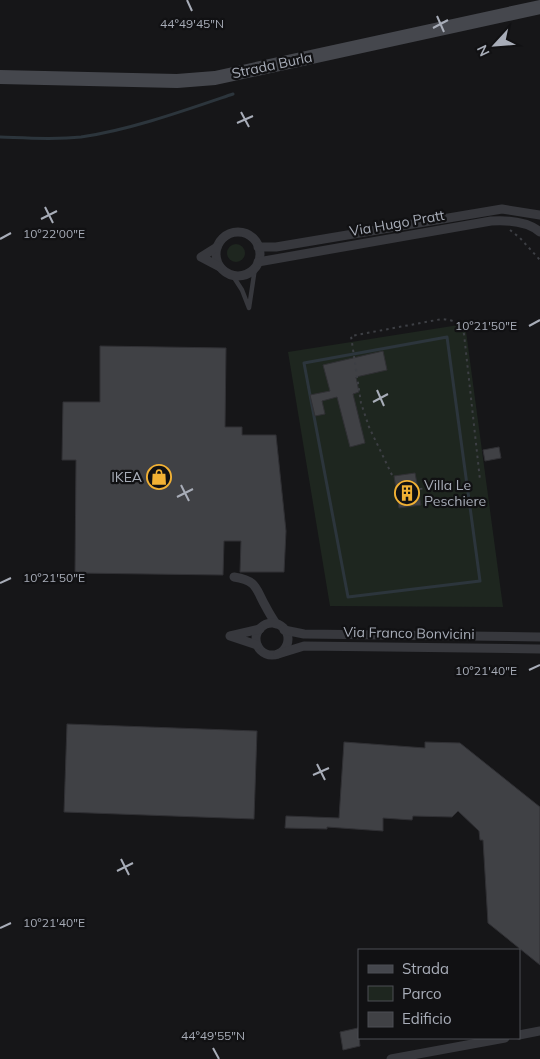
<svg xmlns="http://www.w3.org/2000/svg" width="540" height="1059" viewBox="0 0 540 1059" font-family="Mulish,sans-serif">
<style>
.green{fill:#1e261f}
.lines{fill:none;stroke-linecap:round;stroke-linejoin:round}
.stream{stroke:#2c353c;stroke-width:3}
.building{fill:#404145;stroke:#303034}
.path{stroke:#3d3f44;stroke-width:2;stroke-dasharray:2.5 4;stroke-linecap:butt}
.service{stroke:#37383d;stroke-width:4.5}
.minor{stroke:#37383d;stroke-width:9}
.secondary{stroke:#45474d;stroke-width:14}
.ticks{fill:none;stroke:#a8adb8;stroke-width:2}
.labels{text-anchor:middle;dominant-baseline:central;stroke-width:4.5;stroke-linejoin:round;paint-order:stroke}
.street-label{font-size:14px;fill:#a8adb8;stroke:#111113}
.poi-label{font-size:14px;fill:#a8adb8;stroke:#111113;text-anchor:end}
.ticks-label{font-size:12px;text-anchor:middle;fill:#a8adb8;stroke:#111113;stroke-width:4.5;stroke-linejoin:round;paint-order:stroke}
</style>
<rect width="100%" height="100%" fill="#161618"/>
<g class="green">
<circle cx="236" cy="253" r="9"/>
<path d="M465,324L503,607L330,606L288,352Z"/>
</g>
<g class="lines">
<g class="stream">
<path d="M0,137C27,138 54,140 81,137C130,130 186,110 233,94"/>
<path d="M447,337L480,581L348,597L304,363Z"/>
</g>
</g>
<g class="building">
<path d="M100,346L226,348L225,427H242V435H276L286,531L284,572H240L241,541H224L223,575L75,573L76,460H62L63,402H100Z"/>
<path d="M383,351L387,370L356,377L359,392L353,394L365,443L350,447L337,397L322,401L325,414L315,416L310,395L330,391L323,365Z"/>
<path d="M499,447L501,458L485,461L483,450Z"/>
<path d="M415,473L421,505L399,508L394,476Z"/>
<path d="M67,724L257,731L254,819L64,812Z"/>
<path d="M344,742L425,748V742L460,743L540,807V965L488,923L483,840H480L479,831L458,811L452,817L413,816L412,820L383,818V831L327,827V829L285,828L286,816L339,818Z"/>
<path d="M358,1028L360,1046L343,1050L340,1032Z"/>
</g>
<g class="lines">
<g class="path">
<path d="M510,230L520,238L540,260"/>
<path d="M392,475L369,427L361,403L351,336L442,319C453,320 460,322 464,334L480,480"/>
<path d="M420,489L447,485"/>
</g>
<path class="service" d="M233,276L242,290L249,308L255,268"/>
<g class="minor">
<circle cx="238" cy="254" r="22"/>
<path d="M217,247L201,257L220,267"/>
<path d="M258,247H276L502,209L540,215"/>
<path d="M258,262L491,221C507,220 527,221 540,232"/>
<path d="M234,577C258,581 255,588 266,607C269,613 273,619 276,624"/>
<circle cx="272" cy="639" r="16"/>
<path d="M284,630L304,634L540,637"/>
<path d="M257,645L230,636L260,629"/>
<path d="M278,654L304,646L540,649"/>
<path d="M519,1035L540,1031"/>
<path d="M391,1059L505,1038"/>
</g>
<path class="secondary" d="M0,77L177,81L215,78L540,7"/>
</g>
<path class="ticks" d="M187,0L192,11M437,16L444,32M433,28L448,20M241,112L249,127M237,123L253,116M45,207L53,223M41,219L57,211M0,239L11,233M529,326L540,320M377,390L384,406M373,402L388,394M181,485L189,501M177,497L193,489M0,583L11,578M529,670L540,665M317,764L325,780M313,775L329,768M121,859L129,875M117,871L133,863M0,928L11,923M213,1048L219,1059"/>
<defs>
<symbol id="shop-ring" viewBox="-11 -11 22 22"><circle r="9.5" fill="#111113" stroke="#f2b134" stroke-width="1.5"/><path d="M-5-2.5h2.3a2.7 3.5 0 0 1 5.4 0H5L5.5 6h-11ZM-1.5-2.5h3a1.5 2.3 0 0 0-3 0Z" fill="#f2b134"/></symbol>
<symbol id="building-ring" viewBox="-11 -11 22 22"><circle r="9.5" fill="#111113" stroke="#f2b134" stroke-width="1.5"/><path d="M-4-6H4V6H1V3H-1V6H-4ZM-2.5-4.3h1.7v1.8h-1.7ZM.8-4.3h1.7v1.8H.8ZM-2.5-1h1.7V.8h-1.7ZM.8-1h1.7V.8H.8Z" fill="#f2b134"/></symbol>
</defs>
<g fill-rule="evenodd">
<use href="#shop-ring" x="145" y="463" width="28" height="28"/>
<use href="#building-ring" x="393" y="479" width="28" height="28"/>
</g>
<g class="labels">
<g class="street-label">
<text transform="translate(272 65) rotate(-12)">Strada Burla</text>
<text transform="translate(397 223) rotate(-10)">Via Hugo Pratt</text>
<text transform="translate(409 633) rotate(1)">Via Franco Bonvicini</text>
</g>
<g class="poi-label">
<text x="142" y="477">IKEA</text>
<text x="424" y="485" text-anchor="start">Villa Le<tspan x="424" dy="16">Peschiere</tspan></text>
</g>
</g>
<g class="ticks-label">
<text x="192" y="28">44°49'45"N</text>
<text x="54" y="238">10°22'00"E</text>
<text x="486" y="330">10°21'50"E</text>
<text x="54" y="582">10°21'50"E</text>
<text x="486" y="675">10°21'40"E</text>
<text x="54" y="927">10°21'40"E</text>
<text x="213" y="1040">44°49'55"N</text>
</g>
<rect x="358" y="949" width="162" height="90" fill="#111113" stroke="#4d4f55"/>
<rect x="368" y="965" width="25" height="8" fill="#45474d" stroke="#4d4f55"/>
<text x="402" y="974" font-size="15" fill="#a8adb8">Strada</text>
<rect x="368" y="986" width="25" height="15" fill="#1e261f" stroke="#4d4f55"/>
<text x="402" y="999" font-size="15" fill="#a8adb8">Parco</text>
<rect x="368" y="1012" width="25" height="15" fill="#404145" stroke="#4d4f55"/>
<text x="402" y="1024" font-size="15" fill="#a8adb8">Edificio</text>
<g transform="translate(495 45) rotate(244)" stroke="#111113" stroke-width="4" paint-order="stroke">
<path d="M0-4L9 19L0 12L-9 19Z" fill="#a8adb8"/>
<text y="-8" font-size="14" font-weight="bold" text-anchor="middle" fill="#a8adb8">N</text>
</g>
</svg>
